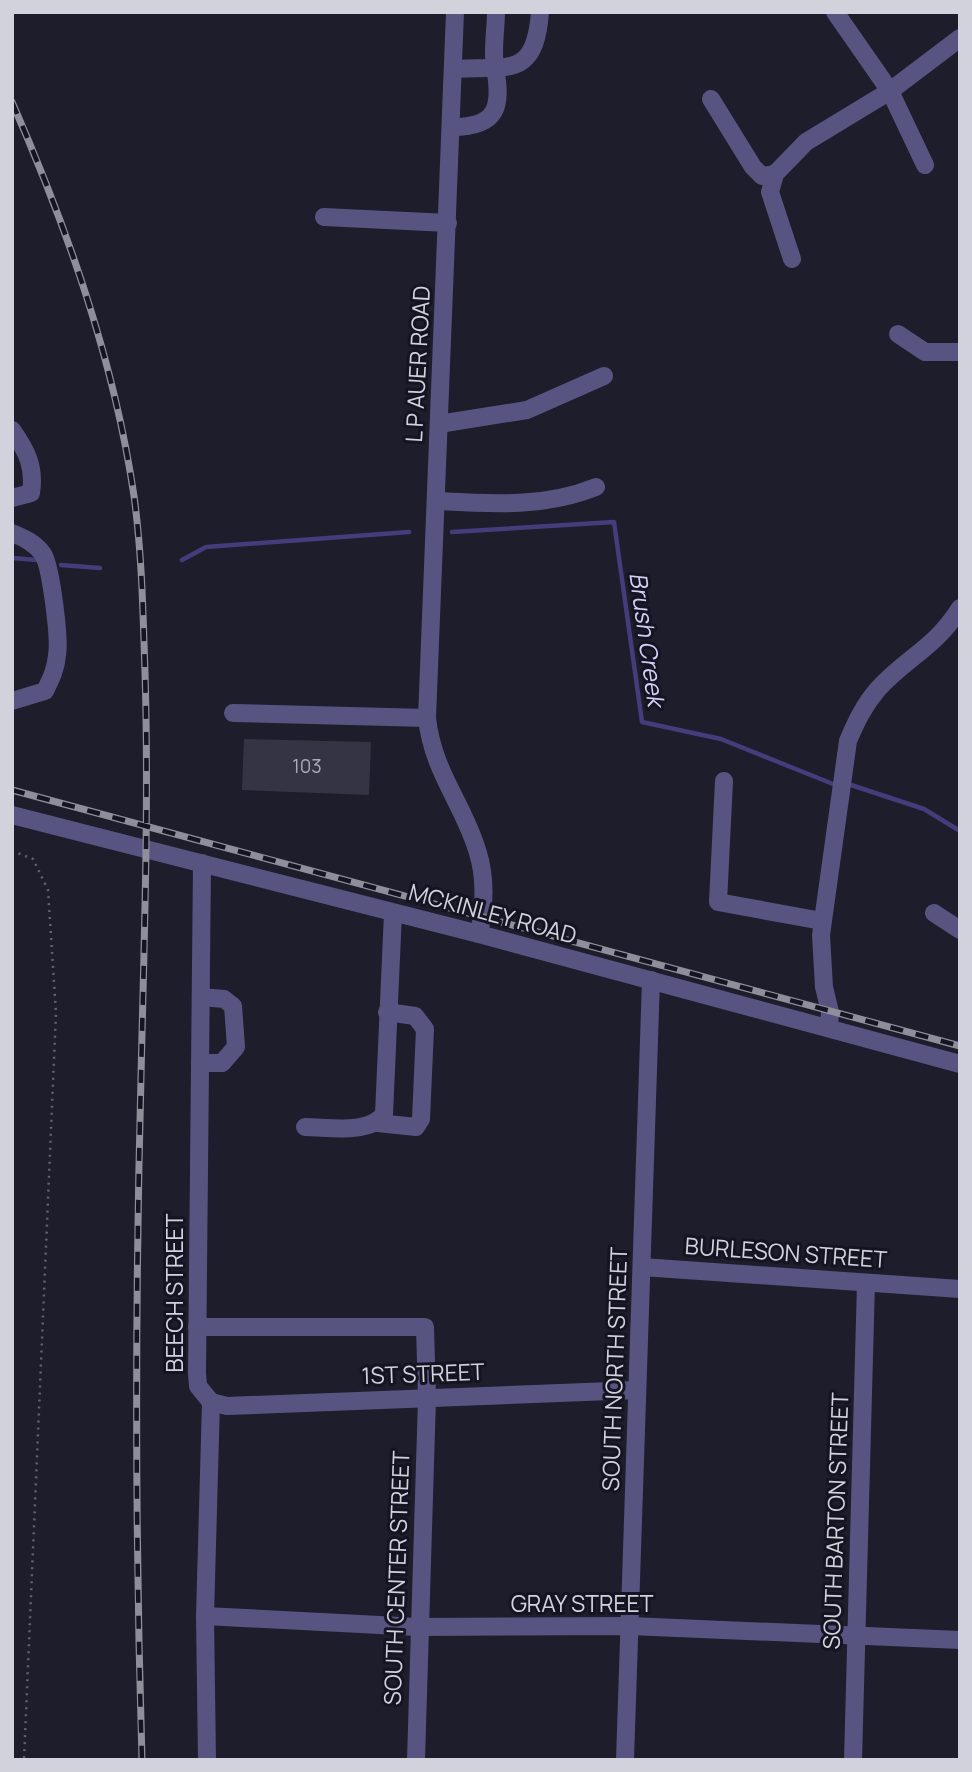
<svg xmlns="http://www.w3.org/2000/svg" width="972" height="1772" viewBox="0 0 972 1772" font-family="Manrope,sans-serif">
<style>
.lines{fill:none;stroke-linecap:round;stroke-linejoin:round}
.stream{stroke:#443d7b;stroke-width:4.5}
.building{fill:#343444}
.path{stroke:#636370;stroke-width:2.5;stroke-dasharray:2 5;stroke-linecap:butt}
.minor{stroke:#575482;stroke-width:18}
.rail-casing{stroke:#8f8f9b;stroke-width:7}
.rail{stroke:#141422;stroke-width:4.5;stroke-dasharray:13;stroke-linecap:butt}
.labels{text-anchor:middle;dominant-baseline:central;stroke-width:6;stroke-linejoin:round;paint-order:stroke}
.number-label{font-size:19px;fill:#aaaab6}
.street-label{font-size:23px;fill:#d2d2dc;stroke:#141422}
.water-label{font-size:24px;font-style:italic;fill:#d0d0f6;stroke:#141422}
</style>
<rect width="100%" height="100%" fill="#1d1d2b"/>
<g class="lines">
<g class="stream">
<path d="M452,532L614,522L642,722L721,739L833,784"/>
<path d="M12,558L37,560"/>
<path d="M182,560L206,547L409,532"/>
<path d="M61,565L100,568"/>
<path d="M851,785L924,809L960,831"/>
</g>
</g>
<path class="building" d="M244,739L371,742L369,795L242,790Z"/>
<g class="lines">
<path class="path" d="M12,851L33,859L48,890L56,1013L24,1760"/>
<g class="minor">
<path d="M455,12L427,718C433,773 464,804 478,853C486,879 484,909 479,934"/>
<path d="M835,12L890,91L925,165"/>
<path d="M455,69C510,66 535,78 540,12"/>
<path d="M711,99L753,167L762,176L775,174"/>
<path d="M452,127C498,127 502,107 495,67C492,50 496,29 496,12"/>
<path d="M324,217L448,223"/>
<path d="M792,259L770,192L775,174L806,142L890,91L960,38"/>
<path d="M898,334L925,352H960"/>
<path d="M439,424L527,410L604,376"/>
<path d="M12,430C27,451 35,467 31,493L12,498"/>
<path d="M436,501C490,504 544,508 596,487"/>
<path d="M12,533C24,538 35,543 43,554C51,567 60,639 57,655C56,669 51,679 45,691L12,701"/>
<path d="M233,713L427,718"/>
<path d="M724,781L718,902L822,921"/>
<path d="M12,815L479,934L960,1064"/>
<path d="M202,863L197,1373L198,1386L211,1402L205,1616L207,1760"/>
<path d="M934,913L960,930"/>
<path d="M829,1027L830,1012L824,987L821,935L848,741C856,722 864,705 878,689C905,659 937,646 960,608"/>
<path d="M200,1063H222L236,1047L233,1006L224,999L201,997"/>
<path d="M378,1123L416,1127L421,1119L425,1029L415,1016L387,1012"/>
<path d="M305,1127C329,1127 369,1135 384,1114L393,913"/>
<path d="M642,1267L960,1289"/>
<path d="M197,1327H425L427,1398L416,1760"/>
<path d="M211,1402L227,1406L637,1390"/>
<path d="M205,1616L418,1627L630,1626L960,1640"/>
<path d="M625,1760L651,980"/>
<path d="M853,1760L866,1283"/>
</g>
<defs>
<g id="rail">
<path d="M12,102C67,228 114,360 134,496C142,554 143,614 145,672C149,807 144,942 141,1077C135,1305 135,1532 142,1760"/>
<path d="M12,790L960,1046"/>
</g>
</defs>
<use href="#rail" class="rail-casing"/>
<use href="#rail" class="rail"/>
</g>
<g class="labels">
<g class="number-label">
<text x="307" y="766">103</text>
</g>
<g class="street-label">
<text transform="translate(417 364) rotate(-87)">L P AUER ROAD</text>
<text transform="translate(493 913) rotate(15)">MCKINLEY ROAD</text>
<text transform="translate(786 1252) rotate(4)">BURLESON STREET</text>
<text transform="translate(174 1293) rotate(-90)">BEECH STREET</text>
<text transform="translate(614 1369) rotate(-88)">SOUTH NORTH STREET</text>
<text transform="translate(423 1373) rotate(-2)">1ST STREET</text>
<text transform="translate(835 1521) rotate(-88)">SOUTH BARTON STREET</text>
<text transform="translate(396 1578) rotate(-88)">SOUTH CENTER STREET</text>
<text x="582" y="1603">GRAY STREET</text>
</g>
<g class="water-label">
<text transform="translate(648 639) rotate(82)">Brush Creek</text>
</g>
</g>
<rect width="972" height="1772" fill="none" stroke="#d2d2dc" stroke-width="28"/>
</svg>
